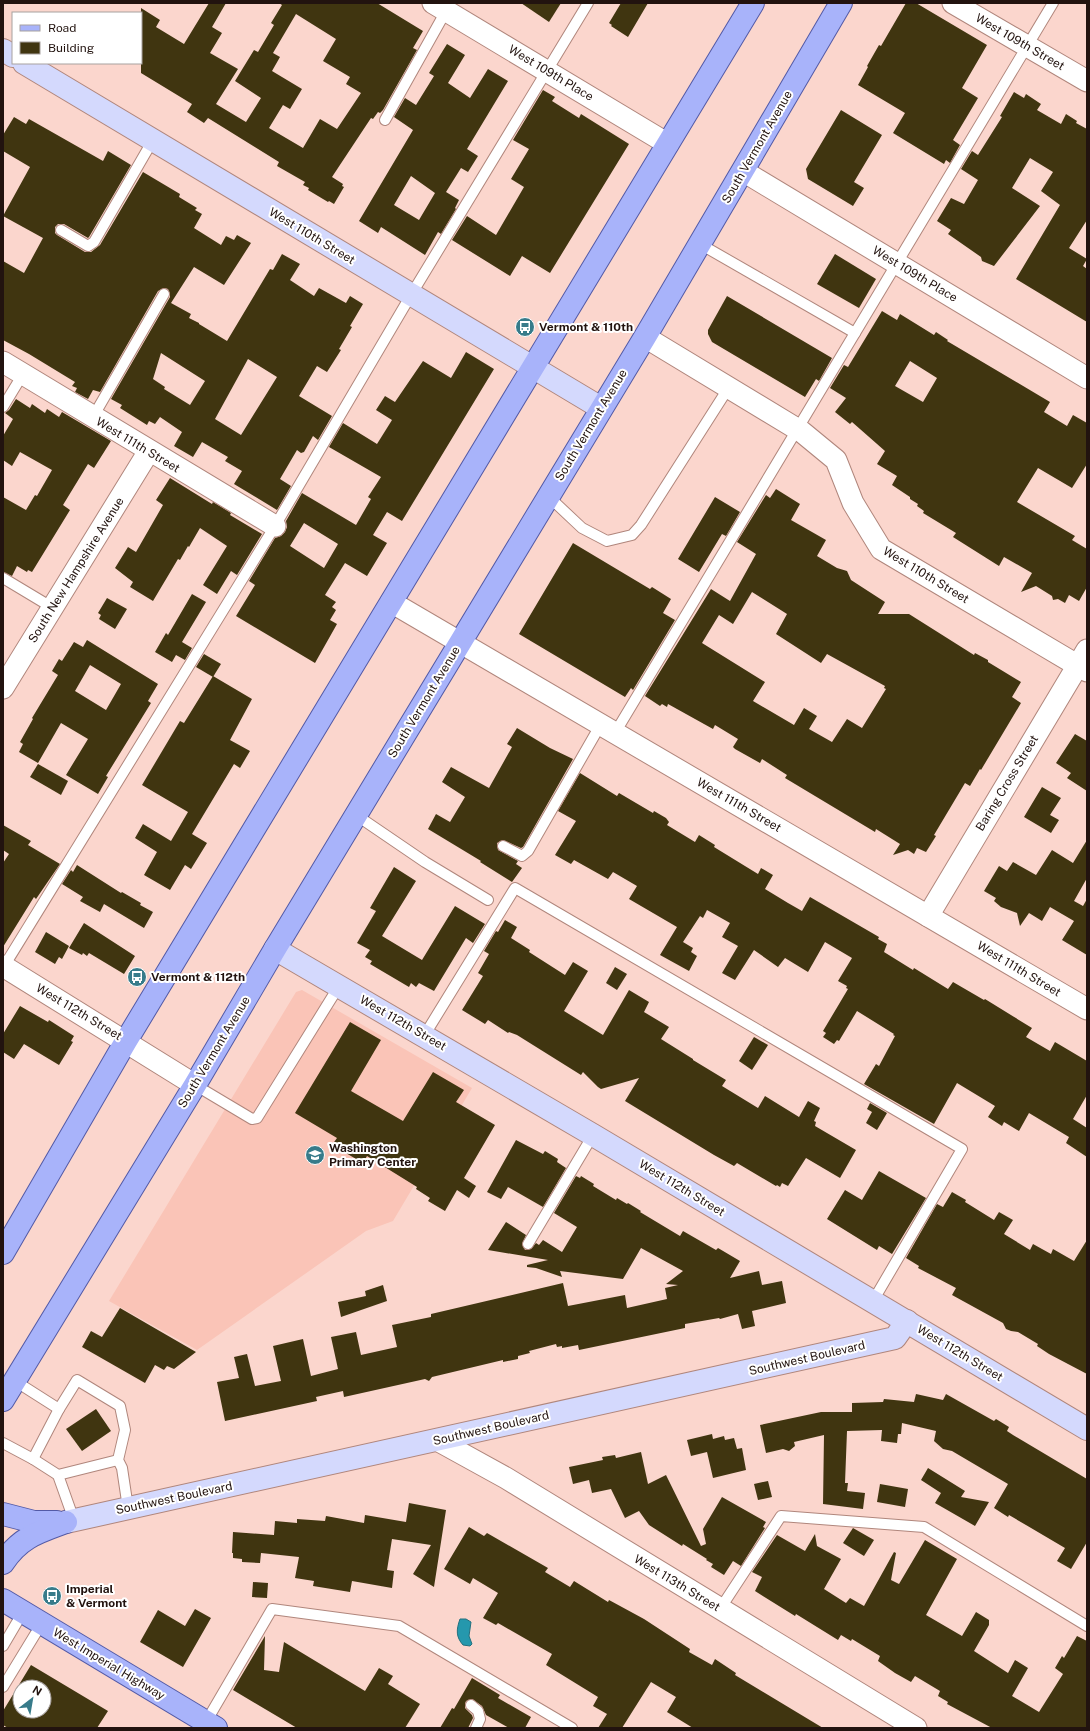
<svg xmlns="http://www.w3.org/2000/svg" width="1090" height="1731" viewBox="0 0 1090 1731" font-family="'Public Sans',sans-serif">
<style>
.built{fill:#fac4b7}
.water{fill:#2598ad;stroke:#24707e}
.building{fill:#403510;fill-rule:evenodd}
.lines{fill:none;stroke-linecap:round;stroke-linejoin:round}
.lane-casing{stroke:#b0867c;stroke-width:12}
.street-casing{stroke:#b0867c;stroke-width:23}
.secondary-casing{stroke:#b0867c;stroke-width:24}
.primary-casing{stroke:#535aa6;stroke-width:24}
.lane{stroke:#fff;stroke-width:10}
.street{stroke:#fff;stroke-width:21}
.secondary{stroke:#d4d9fd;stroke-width:22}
.primary{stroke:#a8b3fa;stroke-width:22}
.labels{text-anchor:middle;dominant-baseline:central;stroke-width:4;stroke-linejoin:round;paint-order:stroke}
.street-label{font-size:12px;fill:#22130f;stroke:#fff}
.poi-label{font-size:12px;font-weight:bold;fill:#22130f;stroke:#fff;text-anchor:start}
</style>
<rect width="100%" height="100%" fill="#fbd6cd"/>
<path class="built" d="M302,990L472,1088L393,1221L366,1231L197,1350L109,1301L296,992Z"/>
<path class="water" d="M460,1619H466L471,1622L469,1636L472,1644L470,1646L463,1645C456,1637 456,1630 460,1619Z"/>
<g class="building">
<path d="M209,3H226L212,27L222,33L210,53L238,69L216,104L246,122L261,98L235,81L254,50L258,52L274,25L271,23L282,5L279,3H377L423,31L413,48L417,50L383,110L380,113L378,112L373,119L371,118L332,177L343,184L342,186L344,187L334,204L329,201L328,202L308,190L309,188L303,185L305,182L277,166L279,162L208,118L204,123L187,112L192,104L141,73V8L160,20L156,27L184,44ZM296,14L336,39L323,61L350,77L346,84L361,93L337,129L320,119L303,148L269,128L283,105L290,109L302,89L272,71L280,57L273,53Z"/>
<path d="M521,3H561L549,22Z"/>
<path d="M621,3H648L628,37L611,26L612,25L609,23Z"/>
<path d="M906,3H916L987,45L962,88L978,98L953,140L960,145L950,163L946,160L944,164L893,133L905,113L858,85L868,67L867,66L879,45L881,46Z"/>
<path d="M447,44L465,55L448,83L470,98L488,69L508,81L467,149L478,156L468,172L461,168L446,192L459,200L455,208L456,209L441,234L438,232L425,255L381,227L378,233L359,221L413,130L394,117L405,98L416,105L434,76L429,73ZM411,176L435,193L419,220L394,205Z"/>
<path d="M543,90L555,97L552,101L579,118L581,114L629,144L550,273L522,256L510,276L452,240L467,216L496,235L524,187L511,179L529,149L513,140Z"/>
<path d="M1014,92L1024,98L1026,94L1041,104L1037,110L1061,124L1066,114L1077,121L1076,123L1087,129V220L1069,248L1087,259L1083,266L1087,269V322L1016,279L1060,205L1041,191L1053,172L1030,158L1012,188L1040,206L994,266L982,261L981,257L948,234L951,230L937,221L951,198L964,204L978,180L961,169L972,151L978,155L1002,117L1000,116Z"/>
<path d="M841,110L882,135L854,182L864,188L853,206L808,179L806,169Z"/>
<path d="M14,117L26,124L29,119L103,161L108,151L131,165L89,237L88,238L64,224H58L55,227V233L57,235L85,252H91L100,245L143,172L180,194L179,197L197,208L195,210L202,214L194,228L221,245L226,236L234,240L237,235L251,243L224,285L194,267L171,303L191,314L189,318L199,323V324L227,341L270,269L273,270L282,254L300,264L290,280L314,296L319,288L346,303L350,296L363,304L350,326L352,327L339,349L341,350L327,372L317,366L299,396L332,416L318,440L313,436L304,452L301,453L297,450L280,479L291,486L277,510L234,484L242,471L225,461L228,457L202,442L193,457L174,446L182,432L160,417L155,424L149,421L147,425L120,408L122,405L111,399L170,297V294L168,289L164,288L158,291L100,392L93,390L88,399L75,392L77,388L72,386L75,382L29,354L3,340V261L24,273L43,238L3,216L30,167L3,151V135ZM161,353L205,381L190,405L164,389L165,387L153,379ZM248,359L277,377L241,435L215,419Z"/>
<path d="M835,254L876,279L859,308L817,284Z"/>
<path d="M727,296L832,358L819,381L816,379L805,397L712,342L708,334V330Z"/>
<path d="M882,311L897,320L900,314L934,335L936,332L948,340L947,341L1050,402L1044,412L1067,426L1073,415L1087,423V464L1072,488L1038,468L1017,502L1075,536L1072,540L1087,549V587L1079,601L1069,595L1065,603L1058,599L1053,600L1052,596L1036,586L1021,592L1032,573L1004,557L999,566L953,537L956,533L923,513L924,511L917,506L918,504L910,499V497L892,485L897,476L877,464L885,451L852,422L850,424L835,412L846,398L830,388L844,365L848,367ZM910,361L937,378L923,402L895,386Z"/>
<path d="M466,352L494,369L402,521L387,512L373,535L387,543L367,576L345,563L325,595L336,602L332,607L336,610L330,620L337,624L315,663L236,616L255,585L249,581L275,538L281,536L285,532L287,527L286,521L302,493L356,525L371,499L368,497L381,477L329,447L343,423L377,444L392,420L376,410L385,396L395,402L423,361L451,378ZM304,523L338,544L324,568L290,546Z"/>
<path d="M16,399L30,408L32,404L45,413L47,409L59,417L62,412L111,441L94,468L88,464L63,505L70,510L32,572L28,570L27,572L17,566L12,576L3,572V497L26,510L35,495L37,496L52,470L20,452L12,466L3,460V436L13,419L5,413L9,410Z"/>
<path d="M170,478L212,504L213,502L231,513L230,515L262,534L237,575L231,571L217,594L203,585L227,546L200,528L189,547L188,546L180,560L178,559L153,601L130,587L133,582L115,568L128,547L136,552L163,505L156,500Z"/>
<path d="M776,489L800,504L791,520L826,540L817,556L837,568L847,571L851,580L885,602L878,614H909L974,655L975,653L988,660V662L1021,682L1012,697L1021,703L981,770L980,769L970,786L965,783L934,835L936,836L926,852L917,848L914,854L908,850L893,855L900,844L876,829L875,832L785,778L787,775L762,759L760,763L735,749L733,747L738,739L715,725L713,729L668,704L667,707L662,704L660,706L645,696L711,589L730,601L756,554L737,542L766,495L770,498ZM752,592L787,614L776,634L821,663L827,654L885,686L884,688L886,689L862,728L847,719L832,742L809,729L817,716L804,708L794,725L753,701L765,682L702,643L719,615L733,624Z"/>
<path d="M715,497L740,512L726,536L722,534L699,572L678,559Z"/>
<path d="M573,543L650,589L652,587L671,599L663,613L675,620L633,690L631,688L625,697L519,634Z"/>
<path d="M192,594L206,602L182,642L192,648L185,660L176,655L172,662L155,652L166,633L168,635Z"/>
<path d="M107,598L127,609L115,629L99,619L101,615L98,613Z"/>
<path d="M87,640L158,684L148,701L151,703L106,776L108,777L98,794L66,775L88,739L61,723L38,763L19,752L23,744L20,742L33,719L32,718L58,675L52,671L59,659L62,661L74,642L83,647ZM90,665L121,684L106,710L75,691Z"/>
<path d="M204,654L221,664L213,677L196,667Z"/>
<path d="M213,676L252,699L230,740L250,751L240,768L234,764L192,834L207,843L191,869L185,865L170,890L144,875L157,852L135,838L143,824L171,841L188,812L142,785L180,721L184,723Z"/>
<path d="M517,728L550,748L573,759L523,847L521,848L503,840L497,843L498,850L518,861L516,864L522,868L512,882L480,862L481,861L428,829L436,814L450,822L465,797L442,782L451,767L489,788L512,747L507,744Z"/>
<path d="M1075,734L1087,741V791L1067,778L1071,773L1056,763Z"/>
<path d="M38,764L68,781L61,795L30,777Z"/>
<path d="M580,773L617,796L619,793L653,813L654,811L666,818L669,822L667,825L695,842L699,835L715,845L714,847L758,874L761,868L773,875L765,889L788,903L802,911L810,897L879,937L878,939L887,944L884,952L913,970L914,968L948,989L953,982L984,1000L985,999L1032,1028L1026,1037L1050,1051L1055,1042L1087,1061V1095L1073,1119L1087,1128V1157L1066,1143L1069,1137L1029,1113L1019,1131L1004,1122L1002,1126L988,1117L995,1106L957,1083L934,1124L864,1084L876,1064L879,1066L895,1036L893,1035L894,1034L857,1011L839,1041L837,1040L834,1044L823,1037L826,1033L823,1031L848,989L846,988L847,986L838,981L852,958L825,942L808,972L785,958L778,967L754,950L735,980L722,973L738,946L722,937L730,923L707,910L703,918L700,916L683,942L693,948L691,952L697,956L689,971L660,955L677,927L629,899L637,886L613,872L608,879L574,860L571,864L555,855L576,821L558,811Z"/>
<path d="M1042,787L1061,798L1050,815L1059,820L1051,833L1024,817Z"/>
<path d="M3,825L31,841L28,845L60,864L36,899L34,897L3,947V863L9,854L3,850Z"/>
<path d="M1087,840V878L1074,901L1083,906L1087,899V955L1062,940L1074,921L1050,907L1042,921L1029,913L1020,926L1017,913L1001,907L994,901L996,898L984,891L999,866L1007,871L1013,862L1036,875L1052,850L1073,863Z"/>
<path d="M77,865L121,893L122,892L141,903L140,905L153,912L144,928L104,904L100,912L80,901L83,897L62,884L71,870L73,872Z"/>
<path d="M394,867L416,881L382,936L422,960L455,906L485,924L473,943L466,938L434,991L419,983L416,987L411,983L409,987L370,964L372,961L365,957L370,950L357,943L376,911L370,908Z"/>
<path d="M505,920L517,927L511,938L530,950L529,952L565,975L573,962L588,971L564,1011L603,1035L629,990L649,1002L644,1012L669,1027L661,1039L693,1059V1060L726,1080L722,1086L758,1108L765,1096L799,1117L808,1101L820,1108L814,1121L816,1122L815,1126L856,1150L840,1178L806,1158L788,1186L782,1183L780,1187L777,1185L776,1186L737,1163L734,1166L714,1155L625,1101L639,1078L601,1089L598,1087L583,1072L581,1075L517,1035L509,1032L508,1033L488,1020L485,1024L462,1010L483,976L478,973L489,954L484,951L496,931L498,932Z"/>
<path d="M84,923L135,956L124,974L89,953L87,956L83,953L82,955L69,948Z"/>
<path d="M46,932L69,946L62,959L59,957L55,964L35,952Z"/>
<path d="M615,967L627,974L617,990L606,983Z"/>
<path d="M20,1006L48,1022L49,1020L74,1036L71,1041L73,1042L59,1065L24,1044L14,1059L3,1052V1034Z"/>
<path d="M350,1022L381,1040L351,1091L403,1121L433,1072L464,1090L456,1102L495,1125L464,1178L476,1186L469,1198L457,1190L445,1211L428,1201L430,1198L416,1189L417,1187L367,1156L363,1163L332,1145L337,1138L295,1113Z"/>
<path d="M754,1037L768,1045L752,1070L739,1061Z"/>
<path d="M870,1103L887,1113L877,1130L866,1123L872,1112L867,1109Z"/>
<path d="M516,1140L543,1154L545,1151L558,1159L557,1162L566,1168L543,1207L508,1187L501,1199L487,1192Z"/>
<path d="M879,1171L926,1198L892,1254L879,1246L877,1250L827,1219L845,1190L862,1200Z"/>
<path d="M576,1176L580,1178L581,1176L594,1184L593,1186L616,1200L617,1198L627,1204L628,1203L641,1211L640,1212L680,1236L683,1231L716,1250L718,1248L740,1261L730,1278L759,1271L762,1285L782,1281L786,1303L752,1311L755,1326L742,1329L738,1314L720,1319L719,1318L685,1324V1328L579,1350L578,1345L562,1348V1346L557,1347L556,1344L529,1351L530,1353L518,1356V1359L503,1362V1360L432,1377L429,1381L425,1379L344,1397L343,1391L316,1397L317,1401L225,1421L217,1382L239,1378L234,1357L247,1354L255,1386L281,1381L273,1346L303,1339L311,1376L338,1369L331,1337L356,1332L361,1355L397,1347L392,1325L431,1317V1314L563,1283L568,1306L625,1295L627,1308L667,1299L665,1288L678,1285L666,1284L683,1271L641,1248L623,1279L560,1271L562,1277L536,1268L527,1267V1265L548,1260L488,1250L506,1222L526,1235L522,1244L525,1250L531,1249L536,1243L539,1245L543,1240L562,1252L577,1227L554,1213Z"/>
<path d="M952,1192L966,1200L965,1202L994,1220L999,1212L1013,1220L1004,1234L1030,1250L1033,1244L1051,1254L1053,1249L1074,1261L1087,1240V1374L1049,1354L1037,1346L1038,1344L1018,1332L1011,1331L1006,1329L1003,1323L952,1295L956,1288L918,1268L919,1266L906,1258L937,1204L943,1207Z"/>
<path d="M383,1285L387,1301L341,1317L338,1302L366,1296L365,1291Z"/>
<path d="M120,1308L151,1326L196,1352L174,1369L167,1366L164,1370L155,1365L145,1383L82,1347L91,1331L102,1337Z"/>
<path d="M916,1394L943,1400L946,1394L994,1421L996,1419L1009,1427L1007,1431L1013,1435L1087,1479V1542L1071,1569L1057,1561L1065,1548L1009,1515L1008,1517L994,1508L1008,1484L952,1451L943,1449L934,1441L936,1431L902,1423L901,1434H898L897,1443L881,1441L882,1430L847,1431L845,1483H848L847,1491L865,1493L863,1509L823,1504L824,1435L794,1442L795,1446L789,1451L783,1449L766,1453L760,1425L821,1412H852V1403L883,1402L884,1399L914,1402Z"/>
<path d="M96,1409L111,1431L82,1451L66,1429Z"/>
<path d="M712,1434L713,1439L724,1436L725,1440L734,1438L737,1449L742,1448L746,1470L713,1478L707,1452L691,1456L687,1440Z"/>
<path d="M641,1452L648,1484L666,1475L701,1546L706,1544L703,1529L722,1497L766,1522L763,1527L765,1528L741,1566L733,1561L724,1575L711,1567L713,1564L706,1560L707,1559L683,1544L682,1546L649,1525L639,1511L625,1518L611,1489L592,1493L589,1480L573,1484L569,1467L603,1460L602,1457L615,1455L616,1458Z"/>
<path d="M928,1468L965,1491L961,1497L989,1502L975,1526L935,1503L941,1493L921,1480Z"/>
<path d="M768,1481L772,1497L758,1500L754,1484Z"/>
<path d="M880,1484L908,1489L905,1507L877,1502Z"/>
<path d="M409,1503L446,1510L434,1587L413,1574L431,1545L392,1539L387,1570L394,1571L392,1588L352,1581L350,1592L313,1586L314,1581L295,1578L299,1557L261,1553L260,1563L242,1562V1559L233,1558V1553H232L233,1532L274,1535L275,1521L297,1523V1519L325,1521L326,1516L364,1523L365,1515L406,1522Z"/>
<path d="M469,1527L484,1536L487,1533L548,1568L545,1572L570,1587L574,1581L608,1602L609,1600L644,1619L690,1649L689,1652L712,1665L715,1659L736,1673L735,1675L823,1728H693L667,1712L676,1697L651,1682L622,1728H598L607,1714L593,1706L598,1697L546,1665L552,1654L498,1623L496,1625L483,1618L498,1593L473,1578L470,1584L444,1569Z"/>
<path d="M853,1528L874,1540L864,1556L843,1543Z"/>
<path d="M815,1534L817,1546L841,1559L824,1589L846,1603L850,1598L864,1606L894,1552L896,1553L891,1580L899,1584L925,1540L957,1559L926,1615L962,1636L976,1612L989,1620V1625L974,1651L1008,1673L1015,1660L1028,1668L1012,1696L1039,1712L1063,1674L1055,1668L1062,1656L1064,1658L1077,1636L1087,1641V1728H992L947,1704L948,1702L938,1696L940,1691L915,1676L911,1682L895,1673L878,1661L880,1656L852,1639L851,1641L841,1635L838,1640L796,1614L795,1616L755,1591L762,1577L752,1572L777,1535L805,1551Z"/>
<path d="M253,1582L268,1583L267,1598L252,1597Z"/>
<path d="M195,1609L211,1618L183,1667L140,1642L158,1610L185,1626Z"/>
<path d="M265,1636L264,1670L279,1672L284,1642L365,1691L379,1668L393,1676L388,1684L420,1704L405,1728H297L233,1690Z"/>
<path d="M31,1665L108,1711L97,1728H8L3,1725V1711ZM20,1687H44V1711H20Z"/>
<path d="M472,1678L500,1695L498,1698L531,1717L525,1728H509L486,1715L482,1706L472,1699L466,1701L465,1704V1708L472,1715L473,1718L468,1728H440L452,1708L454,1709Z"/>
</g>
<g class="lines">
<defs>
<g id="lane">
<path d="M385,120L446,11"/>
<path d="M61,230L88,246L94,242L153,140"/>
<path d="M700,244L855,333"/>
<path d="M3,407L23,374"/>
<path d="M93,417L164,294"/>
<path d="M548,496L582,528L607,541L632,535L641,525L729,387"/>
<path d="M3,578L53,608"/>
<path d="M615,733L1053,3"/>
<path d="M356,815L425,862L488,900"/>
<path d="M503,846L522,856L528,851L601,724"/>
<path d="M3,968L275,526L411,295L588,3"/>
<path d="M424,1036L515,888L962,1149L873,1301"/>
<path d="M195,1085L252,1119L257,1118L339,986"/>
<path d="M528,1244L593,1135"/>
<path d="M15,1381L59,1409L77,1380L120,1406L125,1430L118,1460L122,1468L128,1508"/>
<path d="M3,1443L33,1459L58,1475L118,1460"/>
<path d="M33,1459L59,1409"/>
<path d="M58,1475L74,1520"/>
<path d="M720,1609L781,1516L924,1527L1087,1626"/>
<path d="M3,1646L23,1612"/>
<path d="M3,1687L42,1623"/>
<path d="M471,1705L478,1711L480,1719L476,1728"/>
<path d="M206,1722L272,1609L399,1626L572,1728"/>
</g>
<g id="street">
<path d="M433,3L668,144"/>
<path d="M953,3L1087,81"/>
<path d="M743,171L1087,378"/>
<path d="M645,337L802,432L836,460L853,503L881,549L1087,671"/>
<path d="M3,362L275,526"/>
<path d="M391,602L1087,1009"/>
<path d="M3,688L149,451"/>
<path d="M928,916L1087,650"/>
<path d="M3,966L195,1085"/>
<path d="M437,1440L506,1478L916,1728"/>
</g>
<g id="secondary">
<path d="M3,50L13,56"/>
<path d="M24,63L601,408"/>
<path d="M275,949L593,1135L1087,1429"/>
<path d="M66,1522L895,1338L907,1321"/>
</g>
<g id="primary">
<path d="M3,1253L126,1041L753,3"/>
<path d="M3,1400L195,1085L275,949L645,337L841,3"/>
<path d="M3,1514L34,1522H57"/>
<path d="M3,1563C20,1537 39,1532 66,1522"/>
<path d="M3,1600L216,1728"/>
</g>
</defs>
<use href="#lane" class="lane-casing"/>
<use href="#street" class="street-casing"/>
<use href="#secondary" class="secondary-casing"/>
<use href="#primary" class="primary-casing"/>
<use href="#lane" class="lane"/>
<use href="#street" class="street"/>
<use href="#secondary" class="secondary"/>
<use href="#primary" class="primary"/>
</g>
<defs>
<symbol id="bus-disc" viewBox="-11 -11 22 22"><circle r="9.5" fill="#377b8a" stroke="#fff"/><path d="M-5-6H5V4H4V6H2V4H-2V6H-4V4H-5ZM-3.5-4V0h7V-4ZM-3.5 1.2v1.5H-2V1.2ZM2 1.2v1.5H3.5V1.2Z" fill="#fff"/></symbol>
<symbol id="school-disc" viewBox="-11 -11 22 22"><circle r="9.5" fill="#377b8a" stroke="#fff"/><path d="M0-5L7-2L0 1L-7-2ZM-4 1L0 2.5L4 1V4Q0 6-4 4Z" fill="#fff"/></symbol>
</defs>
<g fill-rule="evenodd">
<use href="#bus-disc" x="514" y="316" width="22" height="22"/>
<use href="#bus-disc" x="126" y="966" width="22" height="22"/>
<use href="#school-disc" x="304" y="1144" width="22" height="22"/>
<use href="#bus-disc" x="41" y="1585" width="22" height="22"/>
</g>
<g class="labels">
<g class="street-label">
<text transform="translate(1020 42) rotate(30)">West 109th Street</text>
<text transform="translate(551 73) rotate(31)">West 109th Place</text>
<text transform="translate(757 147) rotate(-60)">South Vermont Avenue</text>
<text transform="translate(312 236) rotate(31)">West 110th Street</text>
<text transform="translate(915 274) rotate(31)">West 109th Place</text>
<text transform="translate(591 425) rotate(-59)">South Vermont Avenue</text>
<text transform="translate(138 445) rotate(31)">West 111th Street</text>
<text transform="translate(76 570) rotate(-58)">South New Hampshire Avenue</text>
<text transform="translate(926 575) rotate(31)">West 110th Street</text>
<text transform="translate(424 702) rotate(-59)">South Vermont Avenue</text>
<text transform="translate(1007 783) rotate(-59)">Baring Cross Street</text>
<text transform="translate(739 805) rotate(30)">West 111th Street</text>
<text transform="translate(1019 969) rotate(31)">West 111th Street</text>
<text transform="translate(79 1012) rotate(31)">West 112th Street</text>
<text transform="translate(403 1023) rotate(30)">West 112th Street</text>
<text transform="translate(214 1052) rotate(-59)">South Vermont Avenue</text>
<text transform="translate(682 1188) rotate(31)">West 112th Street</text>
<text transform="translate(960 1353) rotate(31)">West 112th Street</text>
<text transform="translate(807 1358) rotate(-13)">Southwest Boulevard</text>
<text transform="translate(491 1428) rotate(-13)">Southwest Boulevard</text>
<text transform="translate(174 1498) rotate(-12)">Southwest Boulevard</text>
<text transform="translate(677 1583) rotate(31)">West 113th Street</text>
<text transform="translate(109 1664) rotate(31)">West Imperial Highway</text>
</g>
<g class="poi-label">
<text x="539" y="327">Vermont &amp; 110th</text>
<text x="151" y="977">Vermont &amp; 112th</text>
<text x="329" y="1148">Washington<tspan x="329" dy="14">Primary Center</tspan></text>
<text x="66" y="1589">Imperial<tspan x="66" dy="14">&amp; Vermont</tspan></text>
</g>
</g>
<rect width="1090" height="1731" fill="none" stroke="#22130f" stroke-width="8"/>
<rect x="12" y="12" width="130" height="52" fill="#ffffff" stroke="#a7a19f"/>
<rect x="20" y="25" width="20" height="6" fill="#a8b3fa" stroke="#a7a19f"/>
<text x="48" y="32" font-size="12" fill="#22130f">Road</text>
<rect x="20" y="42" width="20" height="12" fill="#403510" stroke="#a7a19f"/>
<text x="48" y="52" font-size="12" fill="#22130f">Building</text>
<g transform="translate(32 1699) rotate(31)"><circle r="19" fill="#ffffff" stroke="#a7a19f"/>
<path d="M0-3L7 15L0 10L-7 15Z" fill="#377b8a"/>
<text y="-6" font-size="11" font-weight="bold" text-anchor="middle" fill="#22130f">N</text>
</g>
</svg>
